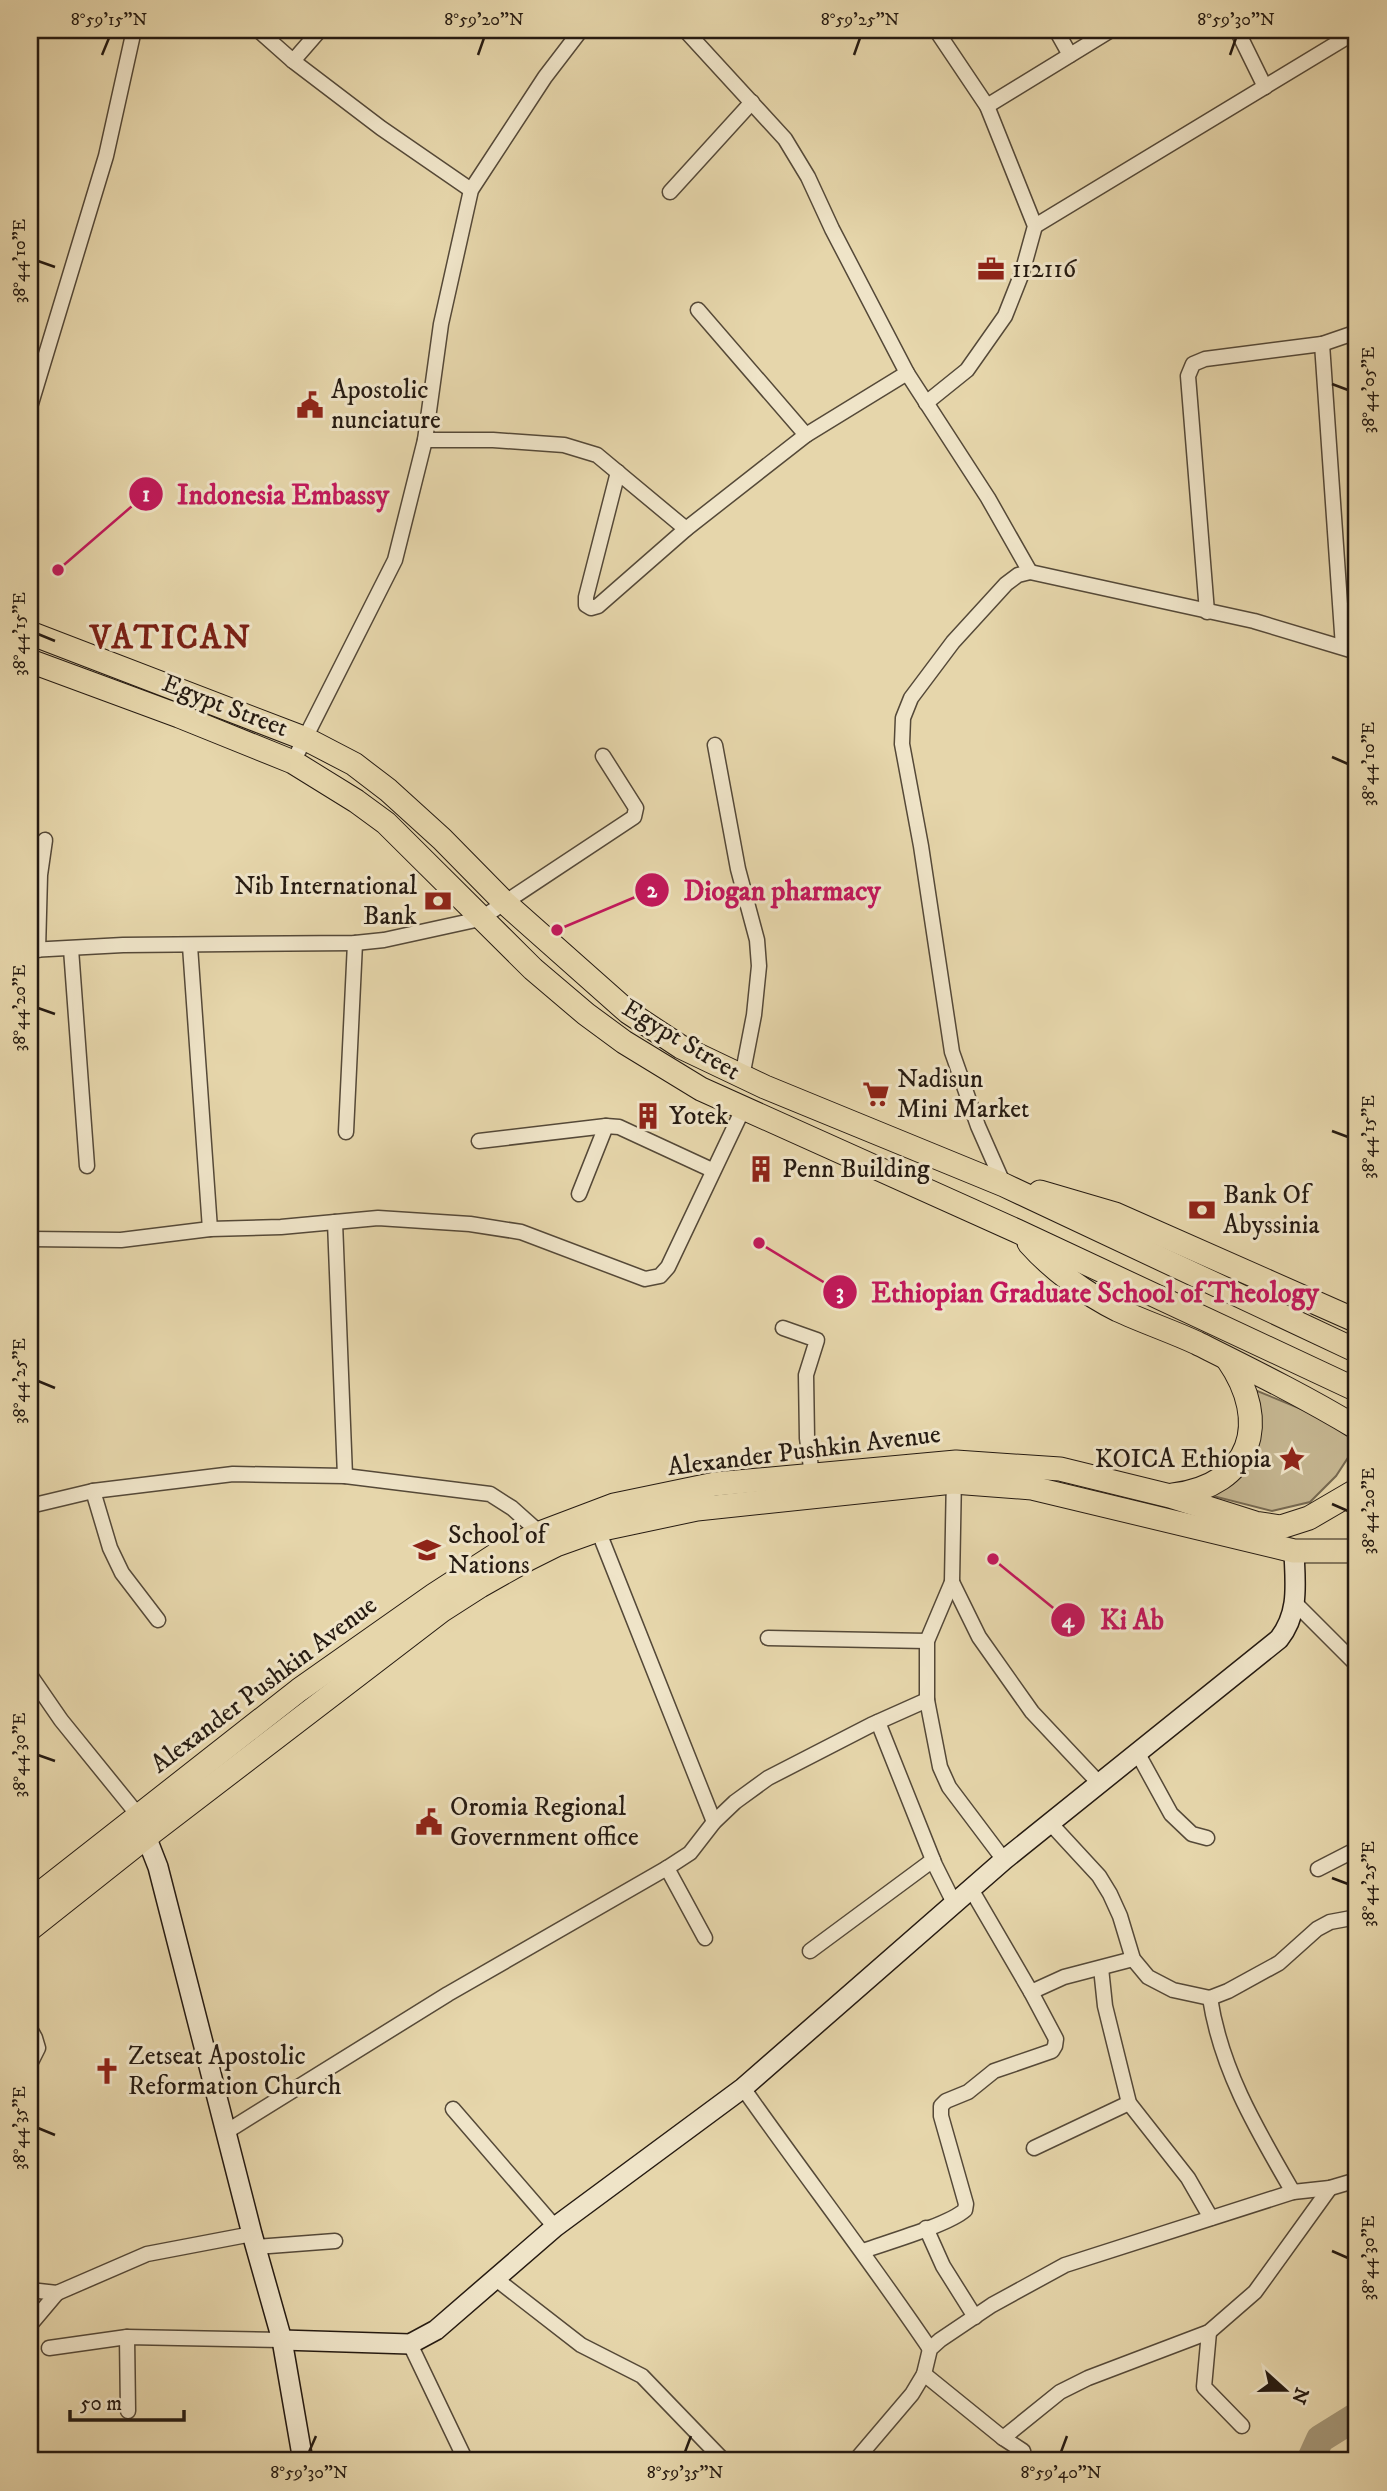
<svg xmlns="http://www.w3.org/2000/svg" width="1387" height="2491" viewBox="0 0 1387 2491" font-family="'IM FELL DW Pica',serif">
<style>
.green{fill:#c5b691;stroke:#756851;stroke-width:2}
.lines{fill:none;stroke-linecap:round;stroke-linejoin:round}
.river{stroke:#a49677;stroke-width:28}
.street-casing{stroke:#554938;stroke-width:17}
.secondary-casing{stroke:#251a11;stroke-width:22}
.primary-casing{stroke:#251a11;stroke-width:25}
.street{stroke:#efe4c8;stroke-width:14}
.secondary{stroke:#efe4c8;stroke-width:19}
.primary{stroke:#e6d6ab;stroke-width:23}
.ticks{fill:none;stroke:#251a11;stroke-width:2.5}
.labels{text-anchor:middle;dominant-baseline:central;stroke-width:6;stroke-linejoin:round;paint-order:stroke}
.poi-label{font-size:26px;fill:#251a11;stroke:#efe4c8;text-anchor:start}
.street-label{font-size:26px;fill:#251a11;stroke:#efe4c8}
.district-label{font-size:33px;font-weight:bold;letter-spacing:2px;fill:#7a1f14;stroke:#efe4c8}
.leader{fill:none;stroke:#c2185b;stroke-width:2.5}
.callout-dot{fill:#c2185b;stroke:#efe4c8;stroke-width:2.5}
.mark-label{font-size:21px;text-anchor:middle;font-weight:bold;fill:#fff}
.callout-label{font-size:28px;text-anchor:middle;font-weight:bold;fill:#c2185b;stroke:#efe4c8;stroke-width:6;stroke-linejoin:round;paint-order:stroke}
.neatline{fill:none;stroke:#251a11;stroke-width:2.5}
.ticks-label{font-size:18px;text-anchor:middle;fill:#251a11}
</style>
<rect width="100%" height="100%" fill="#e6d6ab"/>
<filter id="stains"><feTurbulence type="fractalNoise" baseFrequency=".00286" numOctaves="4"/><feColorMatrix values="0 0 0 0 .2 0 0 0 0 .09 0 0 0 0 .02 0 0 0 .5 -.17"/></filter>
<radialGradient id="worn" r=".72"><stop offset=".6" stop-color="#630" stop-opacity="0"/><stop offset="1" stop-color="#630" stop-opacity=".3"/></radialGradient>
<path class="green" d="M1250,1388L1323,1418L1348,1436L1351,1453L1336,1476L1310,1502L1272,1511L1209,1495L1228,1485Z"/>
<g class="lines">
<path class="river" d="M1310,2461L1320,2439L1357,2416"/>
<defs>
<g id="street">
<path d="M258,30L293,61L320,30"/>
<path d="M685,30L785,139L808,177L832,229L907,373L988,498L1030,572"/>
<path d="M1056,30L1070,55"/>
<path d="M1237,30L1265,87"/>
<path d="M293,61L381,128L471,190"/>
<path d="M987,106L1111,30"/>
<path d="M670,192L752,102"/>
<path d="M1035,226L1357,31"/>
<path d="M698,310L806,435"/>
<path d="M1322,344L1343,647"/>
<path d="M926,403L967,370L1005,316L1022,273L1035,226L987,106L936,30"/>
<path d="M30,407L106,156L134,30"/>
<path d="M425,440H493L564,445L597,455L686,529"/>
<path d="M618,472L586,597V605L591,608L598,606L686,529L806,435L907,373"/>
<path d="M1207,612L1188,376L1193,364L1205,359L1322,344L1357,332"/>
<path d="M715,745L738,869L757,940L759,966L754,1015L742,1077"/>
<path d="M293,762L395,560L425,440L441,324L471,190L545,77L581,30"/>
<path d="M190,946L210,1229"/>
<path d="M71,949L87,1166"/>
<path d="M30,950L123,945L355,943L384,940L480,919L634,817L636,808L603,756"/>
<path d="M38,950L40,875L45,840"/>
<path d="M346,1132L355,943"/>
<path d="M479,1141L606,1126L619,1127L712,1170"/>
<path d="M1004,1185L978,1126L952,1052L921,846L902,744L903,718L911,698L953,642L1006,584L1018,575L1030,572L1254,621L1357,652"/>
<path d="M579,1194L606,1126"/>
<path d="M335,1222L345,1476"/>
<path d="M30,1239L121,1240L210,1229L281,1227L378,1218L470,1224L521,1232L645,1279L660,1276L668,1267L743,1109"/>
<path d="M783,1328L817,1340L806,1375L807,1438L812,1475"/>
<path d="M954,1475L952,1582L927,1641V1700L940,1767L949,1787L1004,1860"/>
<path d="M93,1491L110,1548L122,1573L158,1620"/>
<path d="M30,1506L93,1491L233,1474L345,1476L490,1494L512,1508L540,1533"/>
<path d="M598,1530L714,1822"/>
<path d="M952,1582L979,1637L1032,1712L1098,1782"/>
<path d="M1295,1603L1357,1665"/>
<path d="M768,1638L927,1641"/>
<path d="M30,1675L61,1720L138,1815"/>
<path d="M878,1722L935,1865L954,1903"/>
<path d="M1137,1752L1171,1814L1192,1834L1207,1838"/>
<path d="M1051,1824L1099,1876L1110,1894L1120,1916L1133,1959L1148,1977L1173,1990L1210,1998L1228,1991L1279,1963L1317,1929L1330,1922L1357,1917"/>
<path d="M667,1868L705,1938"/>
<path d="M1318,1869L1357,1849"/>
<path d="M971,1889L1031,1992L1064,1977L1133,1959"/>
<path d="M810,1951L933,1860"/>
<path d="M1101,1968L1105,2006L1129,2103L1188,2178L1211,2218"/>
<path d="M1210,1998C1221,2070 1257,2130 1293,2192"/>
<path d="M30,2029L35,2038L38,2048L30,2064"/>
<path d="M743,2088C805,2176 870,2260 930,2349"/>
<path d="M453,2109L555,2227"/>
<path d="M226,2132L448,1994L667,1868L690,1853L714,1822L735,1802L768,1778L871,1725L927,1700"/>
<path d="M1034,2148L1129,2103"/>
<path d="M926,2228L943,2266L975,2317"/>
<path d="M256,2247L335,2241"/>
<path d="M863,2251C888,2242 948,2225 965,2210L966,2204L941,2116V2106L946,2101L968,2092L994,2071L1052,2051L1055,2046L1056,2039L1031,1992"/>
<path d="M496,2279L581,2345L642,2376L724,2461"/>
<path d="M30,2290L57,2293L147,2254L252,2234"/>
<path d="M30,2325L57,2293"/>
<path d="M1209,2332L1204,2387L1242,2426"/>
<path d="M410,2344L466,2461"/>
<path d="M49,2348L127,2337"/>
<path d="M924,2374L1003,2438L1060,2392L1088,2378L1209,2332L1255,2292L1330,2188"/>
<path d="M128,2411L127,2337L282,2340"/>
<path d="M1003,2438L1023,2451L1025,2461"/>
<path d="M855,2461L912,2394L924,2374L930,2349L940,2340L992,2305L1065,2265L1293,2192L1330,2188L1357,2180"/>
</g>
<g id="secondary">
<path d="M142,1826L158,1867L252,2234L282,2340L303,2461"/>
<path d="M282,2340L410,2344L436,2330L555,2227L743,2088L1004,1860L1279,1639C1300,1612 1295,1583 1294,1551"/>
</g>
<g id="primary">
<path d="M30,633L306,739L354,764L388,790L442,839L504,902L628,1012L681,1047L765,1087L1004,1185L1357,1351"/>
<path d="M30,661L179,716L293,762L356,801L386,823L533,969L586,1014L624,1042L701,1089L1017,1231L1357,1390"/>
<path d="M1040,1192L1115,1214L1357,1321"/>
<path d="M1029,1243C1053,1270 1086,1294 1118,1310C1144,1322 1171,1331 1197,1343C1251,1370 1306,1397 1357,1428"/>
<path d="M1173,1495C1252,1485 1271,1422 1228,1360"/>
<path d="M30,1901L299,1690L434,1595L505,1549L540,1533L614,1505L715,1484L956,1462L1060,1469L1170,1496L1255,1523L1281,1527L1309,1518L1357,1490"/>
<path d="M30,1929L146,1837L441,1611L480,1586L528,1559L556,1545L598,1530L697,1509L953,1482L1032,1488L1294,1551H1357"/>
</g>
</defs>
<use href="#street" class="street-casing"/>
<use href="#secondary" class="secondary-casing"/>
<use href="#primary" class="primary-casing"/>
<use href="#street" class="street"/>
<use href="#secondary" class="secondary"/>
<use href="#primary" class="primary"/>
</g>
<path class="ticks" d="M102,55L109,38M478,55L484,38M854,55L860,38M1230,55L1236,38M38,261L55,267M1332,384L1348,390M38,634L55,641M1332,757L1348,764M38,1008L55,1014M1332,1131L1348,1137M38,1381L55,1388M1332,1504L1348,1511M38,1755L55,1761M1332,1878L1348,1884M38,2128L55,2135M1332,2251L1348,2258M309,2452L316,2436M685,2452L691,2436M1061,2452L1067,2436"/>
<defs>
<symbol id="office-bare" viewBox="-9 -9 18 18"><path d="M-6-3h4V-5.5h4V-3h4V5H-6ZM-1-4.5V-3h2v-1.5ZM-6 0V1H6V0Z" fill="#8f2418" stroke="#efe4c8" stroke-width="2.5" paint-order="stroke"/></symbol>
<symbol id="civic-bare" viewBox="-9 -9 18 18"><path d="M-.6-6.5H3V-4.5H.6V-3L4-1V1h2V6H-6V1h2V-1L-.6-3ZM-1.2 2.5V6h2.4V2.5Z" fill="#8f2418" stroke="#efe4c8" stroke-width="2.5" paint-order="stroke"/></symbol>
<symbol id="bank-bare" viewBox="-9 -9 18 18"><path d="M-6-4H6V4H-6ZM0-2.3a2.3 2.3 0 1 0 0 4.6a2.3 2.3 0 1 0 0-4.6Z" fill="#8f2418" stroke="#efe4c8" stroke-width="2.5" paint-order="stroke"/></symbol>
<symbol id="supermarket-bare" viewBox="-9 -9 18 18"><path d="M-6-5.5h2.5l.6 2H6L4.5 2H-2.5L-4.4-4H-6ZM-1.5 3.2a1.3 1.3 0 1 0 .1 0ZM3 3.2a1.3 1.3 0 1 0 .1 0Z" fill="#8f2418" stroke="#efe4c8" stroke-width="2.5" paint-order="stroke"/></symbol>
<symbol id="building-bare" viewBox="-9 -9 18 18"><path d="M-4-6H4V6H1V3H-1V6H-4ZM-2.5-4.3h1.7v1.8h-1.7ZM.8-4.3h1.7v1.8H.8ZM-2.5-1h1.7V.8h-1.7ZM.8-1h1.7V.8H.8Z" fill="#8f2418" stroke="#efe4c8" stroke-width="2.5" paint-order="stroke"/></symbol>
<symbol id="sight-bare" viewBox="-9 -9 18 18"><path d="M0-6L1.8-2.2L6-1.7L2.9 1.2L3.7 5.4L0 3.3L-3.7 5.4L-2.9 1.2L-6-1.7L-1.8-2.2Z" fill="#8f2418" stroke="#efe4c8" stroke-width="2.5" paint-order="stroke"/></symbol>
<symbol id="school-bare" viewBox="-9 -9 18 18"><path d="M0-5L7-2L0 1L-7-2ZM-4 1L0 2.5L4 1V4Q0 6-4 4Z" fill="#8f2418" stroke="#efe4c8" stroke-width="2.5" paint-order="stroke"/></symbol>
<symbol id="church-bare" viewBox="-9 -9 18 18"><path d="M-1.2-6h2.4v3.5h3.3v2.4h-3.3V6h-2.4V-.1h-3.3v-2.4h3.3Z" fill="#8f2418" stroke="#efe4c8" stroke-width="2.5" paint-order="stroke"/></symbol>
</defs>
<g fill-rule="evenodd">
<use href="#office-bare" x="972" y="250" width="38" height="38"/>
<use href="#civic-bare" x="291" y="386" width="38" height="38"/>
<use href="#bank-bare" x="419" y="882" width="38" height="38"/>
<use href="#supermarket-bare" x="857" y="1075" width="38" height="38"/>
<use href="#building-bare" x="629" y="1097" width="38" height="38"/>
<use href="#building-bare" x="742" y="1150" width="38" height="38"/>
<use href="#bank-bare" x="1183" y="1191" width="38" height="38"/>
<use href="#sight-bare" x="1273" y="1440" width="38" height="38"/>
<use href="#school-bare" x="408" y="1531" width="38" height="38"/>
<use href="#civic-bare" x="410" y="1803" width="38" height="38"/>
<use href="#church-bare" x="88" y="2052" width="38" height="38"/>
</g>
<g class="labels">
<g class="poi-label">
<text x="1012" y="269">112116</text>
<text x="331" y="390">Apostolic<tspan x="331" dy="30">nunciature</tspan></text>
<text x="417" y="886" text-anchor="end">Nib International<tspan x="417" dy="30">Bank</tspan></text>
<text x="897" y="1079">Nadisun<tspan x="897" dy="30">Mini Market</tspan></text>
<text x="669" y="1116">Yotek</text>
<text x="782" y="1169">Penn Building</text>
<text x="1223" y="1195">Bank Of<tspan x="1223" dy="30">Abyssinia</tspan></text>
<text x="1271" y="1459" text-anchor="end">KOICA Ethiopia</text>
<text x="448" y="1535">School of<tspan x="448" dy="30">Nations</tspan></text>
<text x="450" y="1807">Oromia Regional<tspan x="450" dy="30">Government office</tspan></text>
<text x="128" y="2056">Zetseat Apostolic<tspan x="128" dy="30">Reformation Church</tspan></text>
</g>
<g class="street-label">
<text transform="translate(225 706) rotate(21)">Egypt Street</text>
<text transform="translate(681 1040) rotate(31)">Egypt Street</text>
<text transform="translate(804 1451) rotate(-7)">Alexander Pushkin Avenue</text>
<text transform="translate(264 1685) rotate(-37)">Alexander Pushkin Avenue</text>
</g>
<g class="district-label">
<text x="171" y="638">VATICAN</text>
</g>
</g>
<path class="leader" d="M58 570L146 494M557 930L652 890M759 1243L840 1292M993 1559L1068 1620"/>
<g class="callout-dot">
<circle cx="58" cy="570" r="7"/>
<circle cx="557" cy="930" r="7"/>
<circle cx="759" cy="1243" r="7"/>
<circle cx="993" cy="1559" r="7"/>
<circle cx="146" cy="494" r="18"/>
<circle cx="652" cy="890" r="18"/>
<circle cx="840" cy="1292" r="18"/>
<circle cx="1068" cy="1620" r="18"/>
</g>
<g class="mark-label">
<text x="146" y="501">1</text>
<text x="652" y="897">2</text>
<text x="840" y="1299">3</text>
<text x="1068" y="1627">4</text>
</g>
<g class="callout-label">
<text x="283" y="504">Indonesia Embassy</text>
<text x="782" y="900">Diogan pharmacy</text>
<text x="1095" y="1302">Ethiopian Graduate School of Theology</text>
<text x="1132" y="1629">Ki Ab</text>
</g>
<rect width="1387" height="2491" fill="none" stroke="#e6d6ab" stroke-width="77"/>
<g transform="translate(1285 2390) rotate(111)" stroke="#efe4c8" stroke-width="5" paint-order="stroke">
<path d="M0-5L12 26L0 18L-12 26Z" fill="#251a11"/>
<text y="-10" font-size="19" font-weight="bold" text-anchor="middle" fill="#251a11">N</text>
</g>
<path d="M70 2410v10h114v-10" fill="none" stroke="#251a11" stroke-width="3.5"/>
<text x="80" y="2410" font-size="21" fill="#251a11" stroke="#efe4c8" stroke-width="5" paint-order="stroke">50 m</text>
<rect x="38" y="38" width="1310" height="2414" class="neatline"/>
<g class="ticks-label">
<text x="109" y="25">8°59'15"N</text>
<text x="484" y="25">8°59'20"N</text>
<text x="860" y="25">8°59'25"N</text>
<text x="1236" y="25">8°59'30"N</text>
<text transform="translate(19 261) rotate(-90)" y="6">38°44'10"E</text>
<text transform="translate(1368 390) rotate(-90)" y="6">38°44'05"E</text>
<text transform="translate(19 634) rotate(-90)" y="6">38°44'15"E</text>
<text transform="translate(1368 764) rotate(-90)" y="6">38°44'10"E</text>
<text transform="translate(19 1008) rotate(-90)" y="6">38°44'20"E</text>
<text transform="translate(1368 1137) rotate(-90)" y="6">38°44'15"E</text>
<text transform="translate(19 1381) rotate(-90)" y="6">38°44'25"E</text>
<text transform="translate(1368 1511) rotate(-90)" y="6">38°44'20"E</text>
<text transform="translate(19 1755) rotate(-90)" y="6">38°44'30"E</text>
<text transform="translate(1368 1884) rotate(-90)" y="6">38°44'25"E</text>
<text transform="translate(19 2128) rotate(-90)" y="6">38°44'35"E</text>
<text transform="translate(1368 2258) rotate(-90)" y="6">38°44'30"E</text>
<text x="309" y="2478">8°59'30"N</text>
<text x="685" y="2478">8°59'35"N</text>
<text x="1061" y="2478">8°59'40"N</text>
</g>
<rect width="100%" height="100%" filter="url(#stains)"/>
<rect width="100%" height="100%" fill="url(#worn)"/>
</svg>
